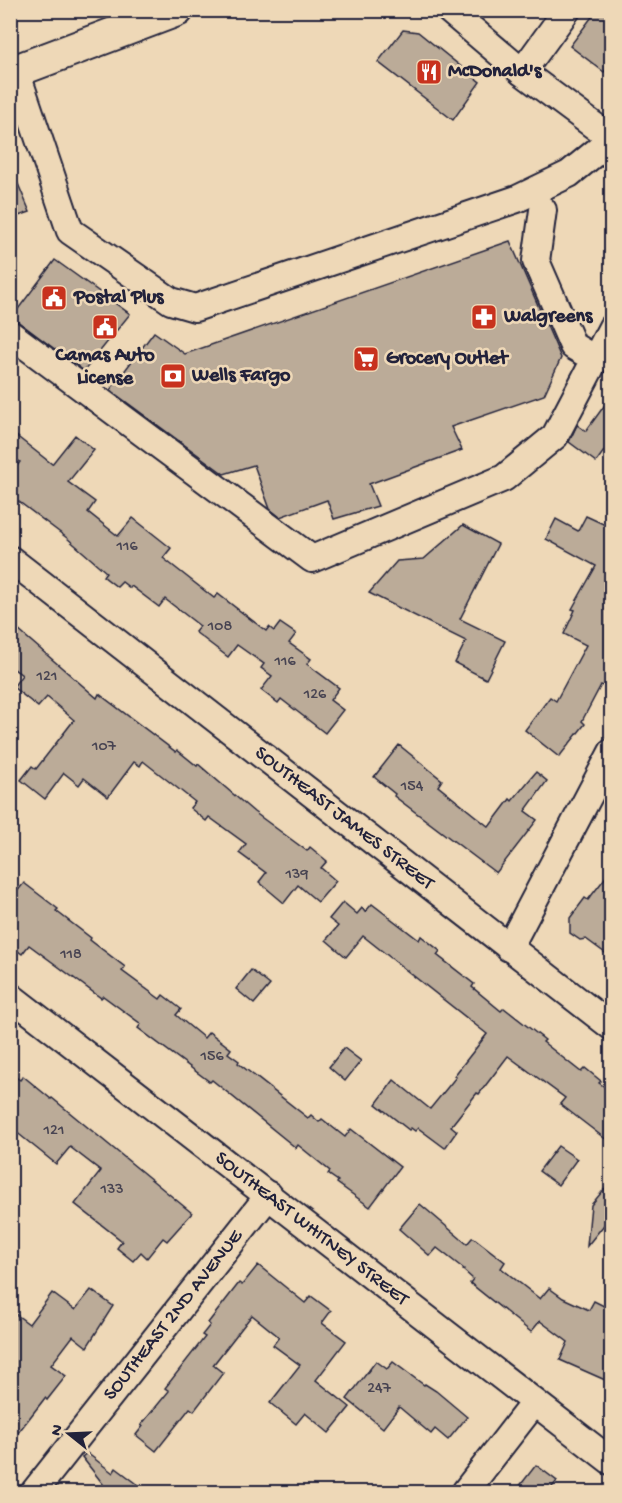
<svg xmlns="http://www.w3.org/2000/svg" width="622" height="1503" viewBox="0 0 622 1503" font-family="'Gochi Hand',sans-serif">
<style>
.building{fill:#bbab98;stroke:#22223b;stroke-width:1.5}
.lines{fill:none;stroke-linecap:round;stroke-linejoin:round}
.minor-casing{stroke:#22223b;stroke-width:30}
.major-casing{stroke:#22223b;stroke-width:36}
.minor{stroke:#eed8b7;stroke-width:26}
.major{stroke:#eed8b7;stroke-width:32}
.labels{text-anchor:middle;dominant-baseline:central;stroke-width:5;stroke-linejoin:round;paint-order:stroke}
.number-label{font-size:16px;fill:#484452}
.poi-label{font-size:20px;font-weight:bold;fill:#22223b;stroke:#eed8b7;text-anchor:start}
.street-label{font-size:20px;fill:#22223b;stroke:#eed8b7}
</style>
<rect width="100%" height="100%" fill="#eed8b7"/>
<filter id="ink" filterUnits="userSpaceOnUse"><feTurbulence type="fractalNoise" baseFrequency=".0167" numOctaves="2"/><feDisplacementMap in="SourceGraphic" scale="12" xChannelSelector="R" yChannelSelector="G"/><feConvolveMatrix kernelMatrix="1 2 1 2 8 2 1 2 1" color-interpolation-filters="sRGB"/></filter>
<g filter="url(#ink)">
<g class="building">
<path d="M597,10H612V63L604,72L570,46Z"/>
<path d="M403,30L418,32L480,82L453,120L378,62Z"/>
<path d="M10,165L30,212L10,219Z"/>
<path d="M510,241L561,358L544,395L451,427L462,450L369,484L378,506L334,519L327,500L280,517L270,509L254,465L224,474L110,390L154,332L185,354Z"/>
<path d="M55,260L130,314L84,371L12,317Z"/>
<path d="M612,395V440L596,462L569,442L577,425L586,431Z"/>
<path d="M10,431L52,464L75,435L94,450L68,482L95,502L88,512L118,536L133,518L171,548L163,558L214,598L218,594L266,631L269,627L274,631L280,623L296,634L289,643L311,659L307,664L339,688L330,700L343,710L325,733L281,699L278,703L261,690L272,676L261,668L264,664L237,645L228,657L195,632L200,626L165,599L159,607L131,586L130,588L122,582L117,587L103,576L106,572L67,538L10,495V475L20,462L10,455Z"/>
<path d="M586,516L612,528V674L605,687L601,685L582,721L585,724L559,757L525,730L550,697L556,701L586,645L564,634L575,610L572,609L596,566L546,539L556,519L578,531Z"/>
<path d="M463,525L498,544L460,619L505,641L486,679L455,663L466,641L369,593L397,561L424,559Z"/>
<path d="M10,623L97,698L99,694L176,752L177,750L197,766L198,764L254,812L307,851L310,847L327,861L321,868L336,881L318,902L298,885L284,903L259,882L266,873L239,853L246,844L209,817L206,821L190,808L195,802L143,761L140,766L134,762L108,797L84,778L79,785L64,773L45,799L21,780L32,766L36,769L74,720L47,697L38,707L13,687L22,675L10,666Z"/>
<path d="M399,745L442,780L438,786L489,827L510,799L512,801L536,772L547,781L525,811L537,820L496,873L394,796L395,794L374,777Z"/>
<path d="M612,869V958L586,939L580,940L570,933V918L585,898L588,900Z"/>
<path d="M24,883L58,909L56,911L91,938L90,940L125,967L122,971L160,999L163,995L181,1009L176,1015L204,1038L209,1032L231,1049L228,1053L239,1061L238,1063L308,1118L311,1115L319,1122L322,1119L345,1137L351,1129L400,1167L370,1207L337,1183L338,1181L328,1174L330,1171L298,1145L296,1148L212,1080L210,1082L138,1028L141,1024L103,996L101,998L29,945L22,954L10,945V900Z"/>
<path d="M343,902L357,914L362,908L365,912L372,904L419,940L421,936L440,951L437,955L474,984L472,987L501,1011L504,1008L545,1040L543,1042L581,1072L585,1068L601,1081L599,1083L612,1092V1144L560,1104L565,1098L508,1056L479,1094L477,1093L451,1126L457,1131L445,1148L418,1128L415,1131L411,1128L409,1130L376,1104L394,1080L430,1109L456,1077L454,1076L487,1034L363,936L346,957L326,940L338,926L329,919Z"/>
<path d="M251,970L270,985L254,1004L236,989Z"/>
<path d="M344,1048L361,1061L345,1081L329,1067Z"/>
<path d="M10,1073L20,1080L23,1076L51,1099L52,1098L192,1213L167,1241L163,1238L147,1258L141,1252L133,1261L117,1248L122,1241L75,1204L101,1171L70,1147L56,1164L10,1127Z"/>
<path d="M558,1146L577,1159L558,1185L539,1171Z"/>
<path d="M612,1180V1215L587,1246L591,1205Z"/>
<path d="M420,1204L467,1244L472,1238H474L505,1262L501,1268L540,1299L549,1288L563,1298L589,1310L594,1301L612,1310V1383L560,1360L568,1342L540,1321L531,1332L470,1283L473,1279L463,1270L464,1269L437,1248L430,1256L399,1229Z"/>
<path d="M258,1265L305,1303L311,1296L331,1311L322,1323L346,1341L316,1380L350,1407L329,1433L305,1413L296,1424L270,1403L300,1365L273,1345L279,1337L252,1315L213,1365L223,1373L194,1411L190,1408L156,1451L136,1435L143,1426L141,1425L169,1391L165,1388L205,1337L202,1335L210,1325L208,1323L239,1283L242,1285Z"/>
<path d="M91,1290L113,1306L87,1347L73,1336L51,1365L66,1376L47,1400L45,1398L10,1443V1310L29,1324L52,1293L75,1310Z"/>
<path d="M376,1361L387,1369L393,1362L424,1385L425,1384L436,1391L467,1417L448,1440L435,1429L431,1434L399,1407L383,1428L347,1399Z"/>
<path d="M87,1453L113,1473L116,1468L148,1492H97L103,1484L82,1457Z"/>
<path d="M536,1465L557,1481L548,1492H515Z"/>
</g>
<g class="lines">
<defs>
<g id="minor">
<path d="M449,10L522,72L612,139"/>
<path d="M16,71L70,231L171,301L195,308L517,199L569,174L612,139"/>
<path d="M522,72L567,10"/>
<path d="M543,210L536,261L573,346L595,359"/>
<path d="M10,334L312,559L504,478L555,436L612,327"/>
<path id="s1" d="M10,559L612,1027"/>
<path d="M509,948L612,752"/>
<path id="s2" d="M10,996L612,1462"/>
<path id="s3" d="M34,1492L269,1195"/>
<path d="M465,1492L534,1403"/>
</g>
<path id="major" d="M10,73L177,10"/>
</defs>
<use href="#minor" class="minor-casing"/>
<use href="#major" class="major-casing"/>
<use href="#minor" class="minor"/>
<use href="#major" class="major"/>
</g>
</g>
<defs>
<symbol id="restaurant-square" viewBox="-11 -11 22 22"><rect x="-9" y="-9" width="18" height="18" rx="4" fill="#c8321e" stroke="#eed8b7"/><path d="M-5-6h1v4h1v-4h1v4h1v-4h1v5L-1.5 .5V6h-2V.5L-5-1ZM5-6V6H3V1.5H1.5Q1.5-4 5-6Z" fill="#fff"/></symbol>
<symbol id="civic-square" viewBox="-11 -11 22 22"><rect x="-9" y="-9" width="18" height="18" rx="4" fill="#c8321e" stroke="#eed8b7"/><path d="M-.6-6.5H3V-4.5H.6V-3L4-1V1h2V6H-6V1h2V-1L-.6-3ZM-1.2 2.5V6h2.4V2.5Z" fill="#fff"/></symbol>
<symbol id="pharmacy-square" viewBox="-11 -11 22 22"><rect x="-9" y="-9" width="18" height="18" rx="4" fill="#c8321e" stroke="#eed8b7"/><path d="M-2-6h4v4h4v4h-4v4h-4v-4h-4v-4h4Z" fill="#fff"/></symbol>
<symbol id="supermarket-square" viewBox="-11 -11 22 22"><rect x="-9" y="-9" width="18" height="18" rx="4" fill="#c8321e" stroke="#eed8b7"/><path d="M-6-5.5h2.5l.6 2H6L4.5 2H-2.5L-4.4-4H-6ZM-1.5 3.2a1.3 1.3 0 1 0 .1 0ZM3 3.2a1.3 1.3 0 1 0 .1 0Z" fill="#fff"/></symbol>
<symbol id="bank-square" viewBox="-11 -11 22 22"><rect x="-9" y="-9" width="18" height="18" rx="4" fill="#c8321e" stroke="#eed8b7"/><path d="M-6-4H6V4H-6ZM0-2.3a2.3 2.3 0 1 0 0 4.6a2.3 2.3 0 1 0 0-4.6Z" fill="#fff"/></symbol>
</defs>
<g fill-rule="evenodd">
<use href="#restaurant-square" x="414" y="57" width="30" height="30"/>
<use href="#civic-square" x="39" y="283" width="30" height="30"/>
<use href="#pharmacy-square" x="469" y="302" width="30" height="30"/>
<use href="#civic-square" x="90" y="312" width="30" height="30"/>
<use href="#supermarket-square" x="351" y="344" width="30" height="30"/>
<use href="#bank-square" x="158" y="361" width="30" height="30"/>
</g>
<g class="labels">
<g class="number-label">
<text x="127" y="547">116</text>
<text x="220" y="627">108</text>
<text x="285" y="662">116</text>
<text x="47" y="677">121</text>
<text x="315" y="695">126</text>
<text x="104" y="747">107</text>
<text x="412" y="787">154</text>
<text x="297" y="875">139</text>
<text x="71" y="955">118</text>
<text x="212" y="1057">156</text>
<text x="54" y="1131">121</text>
<text x="112" y="1190">133</text>
<text x="379" y="1389">247</text>
</g>
<g class="poi-label">
<text x="448" y="72">McDonald's</text>
<text x="74" y="298">Postal Plus</text>
<text x="504" y="317">Walgreens</text>
<text x="105" y="356" text-anchor="middle">Camas Auto<tspan x="105" dy="23">License</tspan></text>
<text x="386" y="359">Grocery Outlet</text>
<text x="192" y="376">Wells Fargo</text>
</g>
<g class="street-label">
<text stroke="none"><textPath href="#s1" startOffset="423">SOUTHEAST JAMES STREET</textPath></text>
<text stroke="none"><textPath href="#s2" startOffset="381">SOUTHEAST WHITNEY STREET</textPath></text>
<text stroke="none"><textPath href="#s3" startOffset="225">SOUTHEAST 2ND AVENUE</textPath></text>
</g>
</g>
<rect width="622" height="1503" fill="none" stroke="#eed8b7" stroke-width="36"/>
<rect x="18" y="18" width="586" height="1467" fill="none" stroke="#22223b" stroke-width="2" filter="url(#ink)"/>
<g transform="translate(69 1434) rotate(288)" stroke="#eed8b7" stroke-width="4.5" paint-order="stroke">
<path d="M0-4.5L10 22L0 15L-10 22Z" fill="#22223b"/>
<text y="-9" font-size="16" font-weight="bold" text-anchor="middle" fill="#22223b">N</text>
</g>
</svg>
